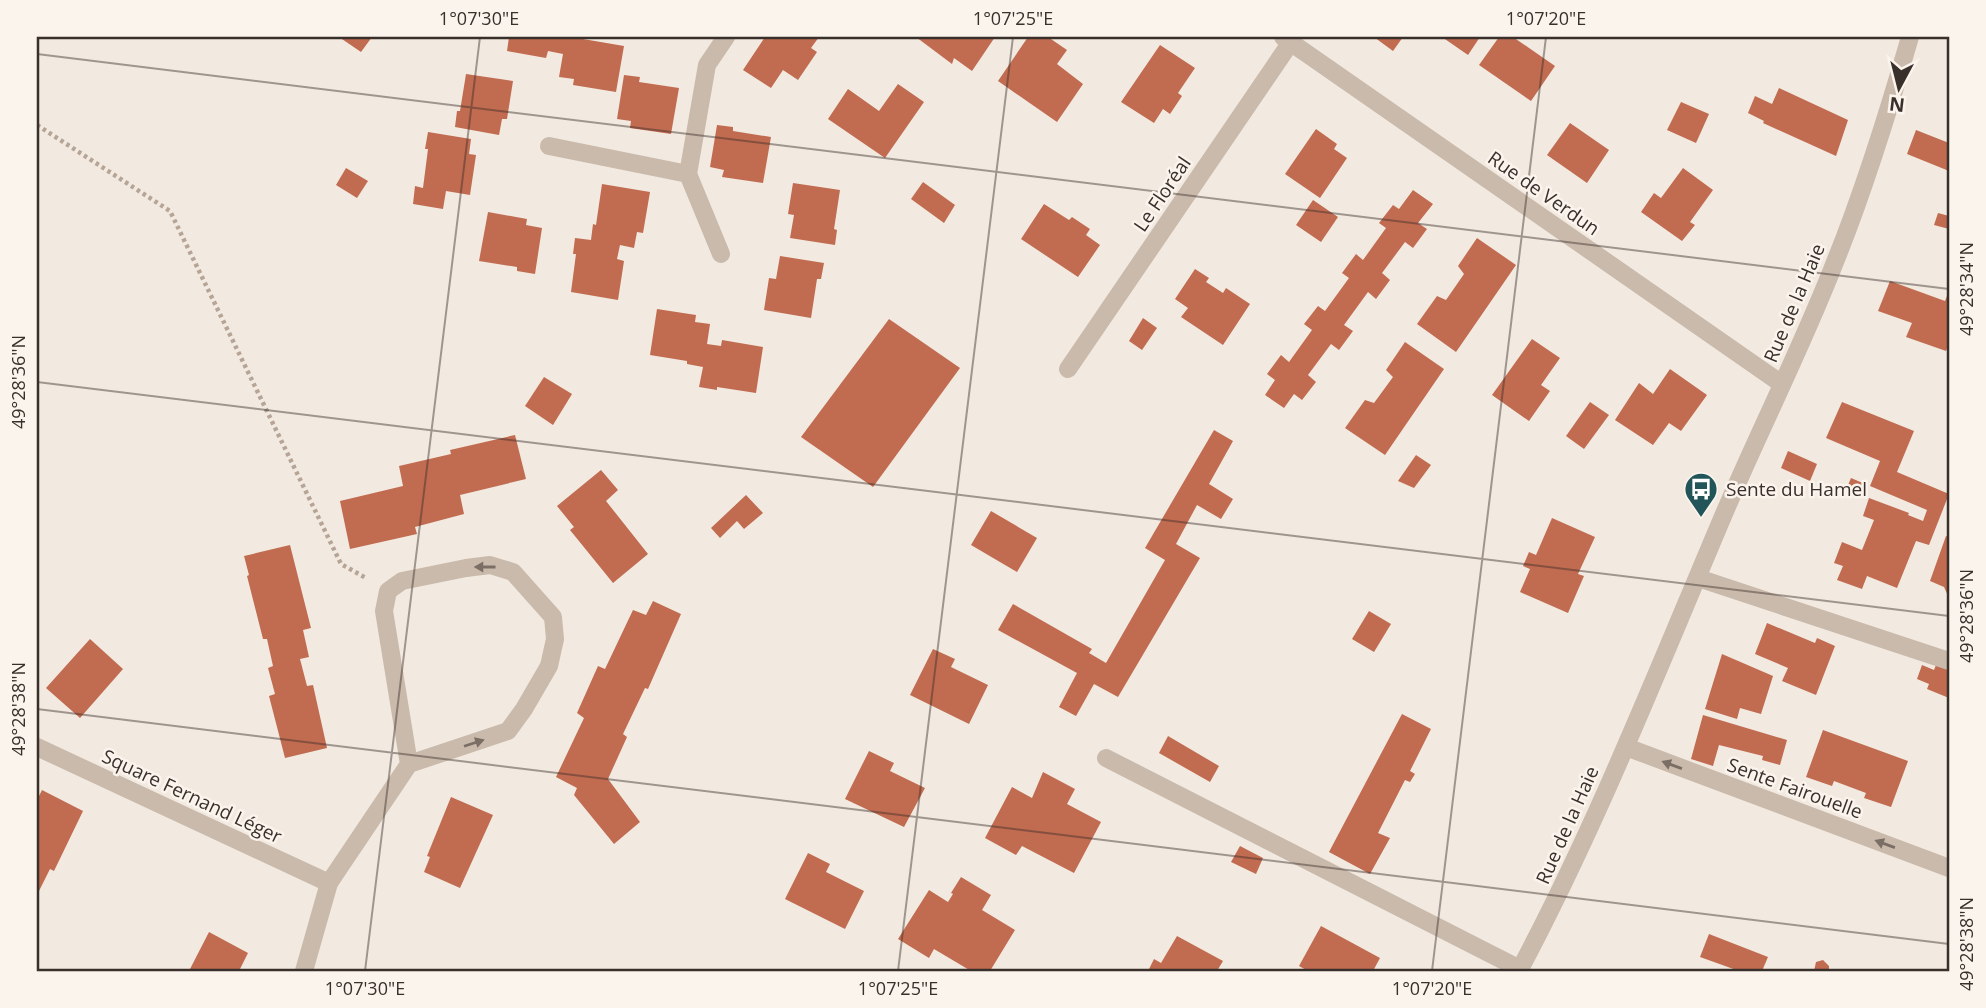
<svg xmlns="http://www.w3.org/2000/svg" width="1986" height="1008" viewBox="0 0 1986 1008" font-family="'Open Sans',sans-serif">
<style>
.building{fill:#c16b50}
.lines{fill:none;stroke-linecap:round;stroke-linejoin:round}
.path{stroke:#b6a496;stroke-width:4.5;stroke-dasharray:3.5 3.5;stroke-linecap:butt}
.minor{stroke:#cabaac;stroke-width:18}
.oneway{fill:#7a6e65}
.ticks{fill:none;stroke:#392f2b;stroke-width:2;stroke-opacity:0.45}
.labels{text-anchor:middle;dominant-baseline:central;stroke-width:5;stroke-linejoin:round;paint-order:stroke}
.street-label{font-size:19px;fill:#392f2b;stroke:#faf4ed}
.poi-label{font-size:19px;fill:#392f2b;stroke:#faf4ed;text-anchor:start}
.neatline{fill:none;stroke:#392f2b;stroke-width:2.5}
.ticks-label{font-size:18px;text-anchor:middle;fill:#392f2b}
</style>
<rect width="100%" height="100%" fill="#f2eae0"/>
<g class="building">
<path d="M339,37H372L361,52Z"/>
<path d="M509,37H583V39L624,46L616,92L573,85L574,79L559,77L563,54L548,51L546,58L507,51Z"/>
<path d="M765,37H819L811,48L817,52L798,80L783,70L771,88L743,70Z"/>
<path d="M916,37H995L972,71L954,58L952,64Z"/>
<path d="M1028,37H1048L1067,50L1057,64L1083,84L1057,122L998,81Z"/>
<path d="M1374,37H1403L1393,51Z"/>
<path d="M1442,37H1480L1468,55Z"/>
<path d="M1499,37H1513L1555,66L1531,101L1479,65Z"/>
<path d="M1160,45L1195,68L1178,93L1182,96L1170,114L1163,109L1154,123L1121,102Z"/>
<path d="M466,74L513,81L507,119H502L499,135L455,127L457,111H460Z"/>
<path d="M624,75L640,77L639,82L679,88L671,134L630,128L631,121L617,119Z"/>
<path d="M898,84L924,102L885,158L828,119L848,89L879,111Z"/>
<path d="M1779,88L1848,120L1836,156L1763,123L1764,121L1748,113L1755,96L1772,104Z"/>
<path d="M1681,102L1709,114L1696,143L1667,130Z"/>
<path d="M1570,123L1609,150L1587,183L1547,155Z"/>
<path d="M717,125L733,127V131L771,137L763,183L722,177L724,170L710,167Z"/>
<path d="M1316,129L1337,144L1334,149L1347,158L1320,198L1285,174Z"/>
<path d="M1916,130L1949,143V171L1907,154Z"/>
<path d="M428,132L471,139L469,154L476,155L470,195L446,191L443,209L413,204L415,186L423,188L428,149H425Z"/>
<path d="M346,168L368,181L357,198L336,185Z"/>
<path d="M1683,168L1713,190L1690,222L1695,225L1682,241L1641,212L1654,193L1661,198Z"/>
<path d="M923,182L955,205L944,223L911,199Z"/>
<path d="M793,183L840,190L834,229L837,230L835,245L790,238L794,215L788,214Z"/>
<path d="M602,184L650,192L643,233L637,232L634,248L620,245L617,259L624,261L618,300L571,292L576,254H573L575,238L591,240L593,224L596,225Z"/>
<path d="M1413,190L1433,204L1418,223L1427,229L1413,248L1405,242L1382,273L1390,280L1376,299L1368,292L1344,325L1353,331L1339,350L1331,344L1308,375L1316,382L1302,400L1294,394L1284,408L1265,395L1275,380L1267,374L1281,355L1289,362L1312,330L1304,324L1318,306L1325,311L1349,278L1342,273L1356,254L1363,260L1386,228L1379,223L1393,205L1399,209Z"/>
<path d="M1313,200L1338,217L1321,242L1296,225Z"/>
<path d="M1044,204L1069,220L1072,217L1090,229L1086,235L1100,245L1078,277L1021,239Z"/>
<path d="M488,212L527,219L526,225L542,228L535,274L517,271V267L479,261Z"/>
<path d="M1938,213L1949,216V229L1934,225Z"/>
<path d="M1477,238L1516,265L1456,352L1417,324L1437,296L1446,300L1464,274L1458,266Z"/>
<path d="M780,256L824,263L821,279H817L811,318L764,310L769,278L776,279Z"/>
<path d="M1195,269L1209,278L1206,282L1223,293L1226,288L1250,304L1223,345L1181,317L1188,308L1175,299Z"/>
<path d="M1890,281L1945,301L1949,291V344L1946,351L1906,337L1912,323L1878,311Z"/>
<path d="M657,309L696,315L695,322L710,324L707,344L721,346L722,340L763,347L756,393L717,387V390L699,387L703,367L687,364V361L650,355Z"/>
<path d="M1143,318L1157,328L1142,350L1129,341Z"/>
<path d="M889,319L960,368L873,487L801,437Z"/>
<path d="M1532,339L1560,358L1541,385L1550,391L1529,421L1492,395Z"/>
<path d="M1405,342L1444,369L1385,455L1345,428L1365,400L1374,403L1393,377L1386,370Z"/>
<path d="M1670,369L1707,395L1681,431L1669,423L1653,445L1615,420L1639,383L1653,394Z"/>
<path d="M544,377L572,394L553,425L525,406Z"/>
<path d="M1590,402L1609,415L1584,449L1566,436Z"/>
<path d="M1842,402L1914,431L1897,472L1949,494L1929,545L1916,541L1897,588L1867,576L1862,589L1837,580L1843,566L1834,563L1842,542L1862,550L1874,520L1863,516L1869,498L1909,513L1908,515L1923,521L1927,510L1870,486L1880,461L1826,438Z"/>
<path d="M1214,430L1233,441L1209,484L1233,499L1221,519L1197,505L1176,544L1200,558L1118,697L1094,684L1076,716L1059,707L1077,673L998,630L1013,604L1092,649L1089,653L1106,663L1165,560L1145,548Z"/>
<path d="M515,435L526,479L460,495L464,514L415,527L417,534L350,549L340,501L403,486L399,466L451,454L450,450Z"/>
<path d="M1788,451L1817,464L1810,481L1781,468Z"/>
<path d="M1416,455L1431,465L1414,488L1398,481Z"/>
<path d="M601,470L618,490L606,501L648,554L613,583L570,530L574,527L557,506Z"/>
<path d="M1851,478L1865,484L1861,496L1846,490Z"/>
<path d="M746,495L763,513L744,529L737,521L720,538L711,528Z"/>
<path d="M991,511L1037,538L1017,572L971,545Z"/>
<path d="M1552,518L1595,537L1578,574L1584,576L1568,613L1520,592L1530,569L1523,566L1529,552L1536,555Z"/>
<path d="M1946,536L1949,537V598L1944,587L1930,581Z"/>
<path d="M290,545L311,628L303,630L309,657L300,659L307,686L313,685L327,748L285,758L269,696L275,694L268,668L273,666L267,639H263L247,576L249,575L244,556Z"/>
<path d="M653,601L681,614L648,689L645,688L623,734L627,737L608,779L640,822L614,844L574,795L577,788L556,777L584,718L577,713L598,666L605,669L633,610L646,615Z"/>
<path d="M1369,611L1391,624L1374,652L1352,639Z"/>
<path d="M1767,623L1815,643L1817,638L1835,646L1816,695L1782,681L1788,668L1755,654Z"/>
<path d="M90,639L123,669L80,718L46,688Z"/>
<path d="M933,649L955,659L951,667L988,685L969,724L910,695Z"/>
<path d="M1722,654L1773,676L1761,714L1740,708L1737,719L1705,709Z"/>
<path d="M1922,665L1934,670L1936,665L1949,670V698L1927,689L1929,684L1917,679Z"/>
<path d="M1402,714L1431,729L1410,771L1415,774L1410,782L1405,780L1378,833L1390,838L1370,874L1329,852Z"/>
<path d="M1703,715L1787,740L1780,765L1762,760L1763,756L1719,745L1713,766L1691,759Z"/>
<path d="M1823,730L1908,761L1891,807L1864,798L1866,793L1834,781L1832,786L1806,777Z"/>
<path d="M1168,736L1219,766L1210,782L1159,753Z"/>
<path d="M869,751L894,763L890,771L925,788L904,827L845,799Z"/>
<path d="M1043,772L1075,789L1067,804L1101,822L1074,873L1022,846L1016,855L985,838L1012,787L1032,798Z"/>
<path d="M42,790L83,811L54,871L50,869L39,891L37,890V800Z"/>
<path d="M451,797L493,815L460,888L424,872L430,857L427,856Z"/>
<path d="M1240,846L1263,858L1256,874L1231,862Z"/>
<path d="M808,853L830,864L826,872L864,891L845,929L785,899Z"/>
<path d="M961,877L991,895L982,910L1015,930L990,971H971L934,949L929,958L898,939L929,890L948,902L953,894L951,893Z"/>
<path d="M1321,926L1380,958L1373,971H1308L1299,966Z"/>
<path d="M209,932L248,953L239,971H189Z"/>
<path d="M1709,934L1768,957L1762,971H1739L1700,957Z"/>
<path d="M1177,936L1223,961L1217,971H1152L1149,969L1154,959L1161,963Z"/>
<path d="M1823,960L1829,966V971H1814L1816,962Z"/>
</g>
<g class="lines">
<path class="path" d="M37,125L170,211L341,564L366,578"/>
<g class="minor">
<path d="M1283,37L1782,384"/>
<path d="M549,146L688,174"/>
<path d="M721,254L688,174L707,65L726,37"/>
<path d="M1068,369L1291,42"/>
<path d="M1698,578L1949,661"/>
<path d="M37,747L329,883"/>
<path d="M1626,747L1949,868"/>
<path d="M1106,758L1520,969"/>
<path d="M304,971L329,883L409,764L508,731L524,709L549,666L555,639L553,617L513,572L490,565L466,568L402,581L388,591L384,611L409,764"/>
<path d="M1519,971C1595,828 1655,677 1718,528C1755,439 1800,352 1835,262C1865,188 1888,113 1910,37"/>
</g>
</g>
<defs><path id="oneway-solid" d="M-6-.8H1V-3.2L6.5 0L1 3.2V.8H-6Z" transform="scale(1.75)"/></defs>
<g class="oneway">
<use href="#oneway-solid" transform="translate(485 567) rotate(-180)"/>
<use href="#oneway-solid" transform="translate(474 743) rotate(-18)"/>
<use href="#oneway-solid" transform="translate(1672 765) rotate(-160)"/>
<use href="#oneway-solid" transform="translate(1885 844) rotate(-160)"/>
</g>
<path class="ticks" d="M37,54L1949,289M37,382L1949,616M37,709L1949,944M365,971L480,37M898,971L1013,37M1432,971L1546,37"/>
<defs>
<symbol id="bus-pin" viewBox="-11 -11 22 30"><path d="M0 17L-7.5 6A9.5 9.5 0 1 1 7.5 6Z" fill="#225559" stroke="#faf4ed"/><path d="M-5-6H5V4H4V6H2V4H-2V6H-4V4H-5ZM-3.5-4V0h7V-4ZM-3.5 1.2v1.5H-2V1.2ZM2 1.2v1.5H3.5V1.2Z" fill="#fff"/></symbol>
</defs>
<g fill-rule="evenodd">
<use href="#bus-pin" x="1682" y="470" width="38" height="52"/>
</g>
<g class="labels">
<g class="street-label">
<text transform="translate(1544 193) rotate(35)">Rue de Verdun</text>
<text transform="translate(1162 194) rotate(-56)">Le Floréal</text>
<text transform="translate(1794 303) rotate(-67)">Rue de la Haie</text>
<text transform="translate(1795 788) rotate(20)">Sente Fairouelle</text>
<text transform="translate(192 796) rotate(25)">Square Fernand Léger</text>
<text transform="translate(1567 825) rotate(-66)">Rue de la Haie</text>
</g>
<g class="poi-label">
<text x="1726" y="489">Sente du Hamel</text>
</g>
</g>
<rect width="1986" height="1008" fill="none" stroke="#faf4ed" stroke-width="77"/>
<g transform="translate(1899 88) rotate(187)" stroke="#faf4ed" stroke-width="5" paint-order="stroke">
<path d="M0-5L12 26L0 18L-12 26Z" fill="#392f2b"/>
<text y="-10" font-size="19" font-weight="bold" text-anchor="middle" fill="#392f2b">N</text>
</g>
<rect x="38" y="38" width="1910" height="932" class="neatline"/>
<g class="ticks-label">
<text x="479" y="25">1°07'30"E</text>
<text x="1013" y="25">1°07'25"E</text>
<text x="1546" y="25">1°07'20"E</text>
<text transform="translate(1967 289) rotate(-90)" y="6">49°28'34"N</text>
<text transform="translate(19 382) rotate(-90)" y="6">49°28'36"N</text>
<text transform="translate(1967 616) rotate(-90)" y="6">49°28'36"N</text>
<text transform="translate(19 709) rotate(-90)" y="6">49°28'38"N</text>
<text transform="translate(1967 944) rotate(-90)" y="6">49°28'38"N</text>
<text x="365" y="995">1°07'30"E</text>
<text x="898" y="995">1°07'25"E</text>
<text x="1432" y="995">1°07'20"E</text>
</g>
</svg>
